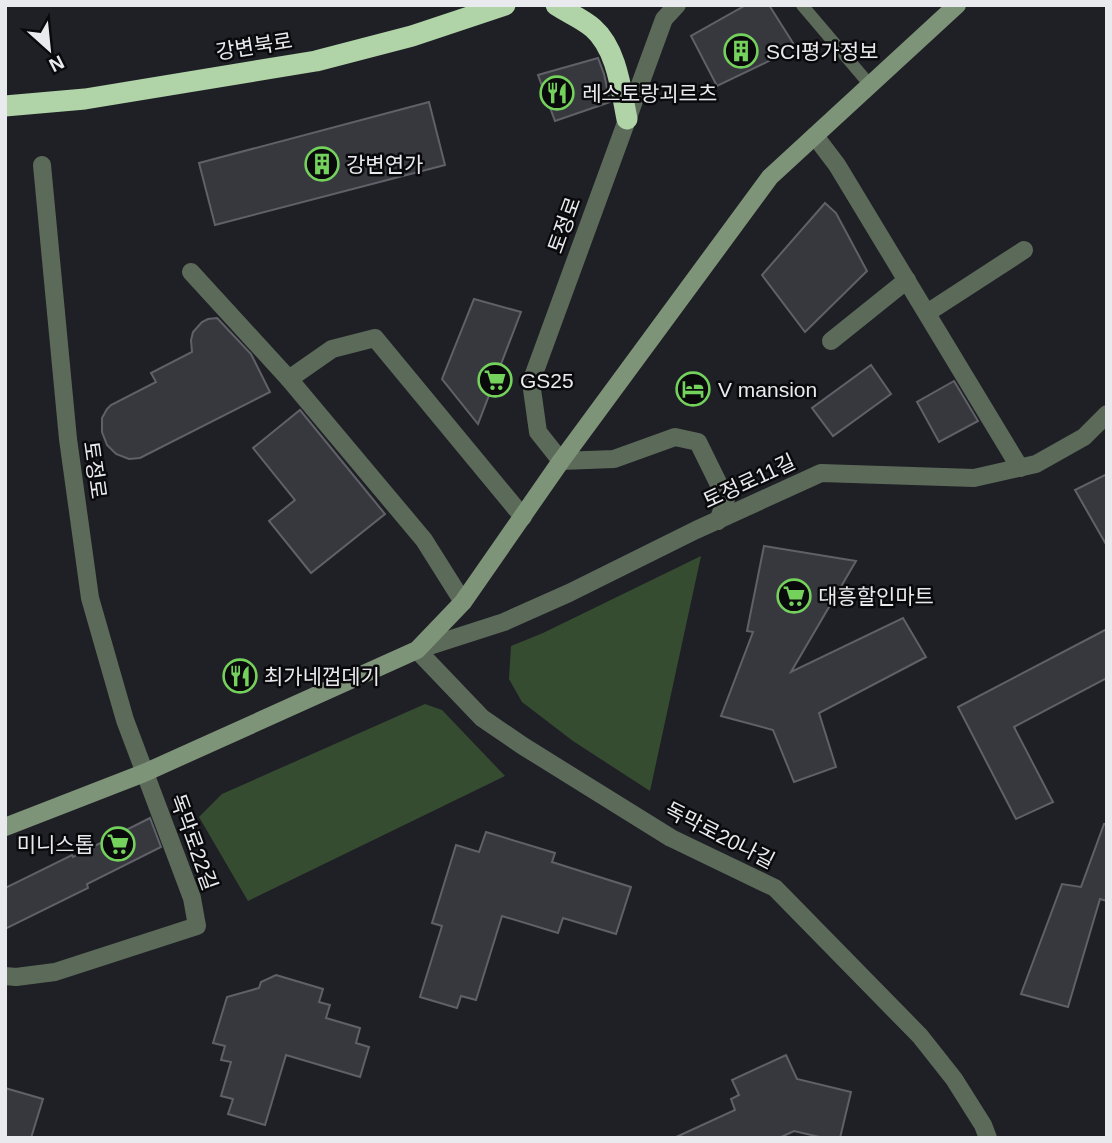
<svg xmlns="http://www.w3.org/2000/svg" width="1112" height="1143" viewBox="0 0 1112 1143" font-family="Helvetica,'Noto Sans KR',sans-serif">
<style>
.green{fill:#364c31}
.building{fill:#37383e;stroke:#606168;stroke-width:2}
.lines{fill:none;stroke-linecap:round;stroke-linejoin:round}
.lane{stroke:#5c6a59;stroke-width:12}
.street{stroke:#5c6a59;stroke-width:18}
.secondary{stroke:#7e9479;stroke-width:18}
.highway{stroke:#b0d3a7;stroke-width:21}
.labels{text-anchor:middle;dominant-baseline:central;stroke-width:5;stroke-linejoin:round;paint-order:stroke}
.street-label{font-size:21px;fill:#e9eaee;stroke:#0a0a0d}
.poi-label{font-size:21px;fill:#e9eaee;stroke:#0a0a0d;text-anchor:start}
</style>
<rect width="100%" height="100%" fill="#1f2026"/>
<g class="green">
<path d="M701,556L650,791L573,741L522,702L509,679L511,646L543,633Z"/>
<path d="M425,704L442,710L505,776L248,901L199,817L222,794Z"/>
</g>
<g class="building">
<path d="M746,5H769L793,43L773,59L717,86L691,36Z"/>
<path d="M598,58L604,74L610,102L555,121L538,75Z"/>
<path d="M429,102L445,165L215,225L199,163Z"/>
<path d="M825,203L836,213L867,271L805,332L762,275Z"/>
<path d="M474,299L521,312L478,424L442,379Z"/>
<path d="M217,318L251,354L270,392L140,458L129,459L116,454L107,445L102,432V418L107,409L111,405L156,382L151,373L192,352L191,340L193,332L202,322L208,319Z"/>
<path d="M871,365L891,394L833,436L812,408Z"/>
<path d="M954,381L978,421L939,442L917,402Z"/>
<path d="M300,410L385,514L311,573L269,521L295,500L253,448Z"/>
<path d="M1107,474V546L1075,490Z"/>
<path d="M764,546L856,561L791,672L903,618L926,657L819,713L836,767L794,782L773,730L721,716L753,632L747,631Z"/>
<path d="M1107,629V678L1014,727L1053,802L1016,819L958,707Z"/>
<path d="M150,818L161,847L87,884L88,888L5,929V888L72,855L73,857Z"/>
<path d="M1104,824H1107V901L1100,899L1068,1007L1021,994L1062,884L1081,887Z"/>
<path d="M486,832L555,853L552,862L631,887L616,934L563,918L558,933L502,916L476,1000L461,996L457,1008L420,997L442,926L432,923L456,845L479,852Z"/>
<path d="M276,975L323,989L319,1002L330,1005L326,1018L360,1028L356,1043L369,1047L360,1077L286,1055L265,1125L228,1114L233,1099L221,1096L231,1062L221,1060L225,1046L213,1043L227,997L259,988L261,982Z"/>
<path d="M786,1055L797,1079L851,1092L840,1138H824L794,1131L779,1138H674L735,1110L731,1099L739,1095L732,1080Z"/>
<path d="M5,1088L43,1099L31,1138H5Z"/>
</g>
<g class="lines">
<path class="lane" d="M802,5L870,85"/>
<g class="street">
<path d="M677,5L664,19L531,382L538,432L561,461L614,459L675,437L698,442L726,499L718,521"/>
<path d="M815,136L837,165L1020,468"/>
<path d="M191,272L289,379L424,540L463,602"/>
<path d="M927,313L1024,250"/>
<path d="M831,341L907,280"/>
<path d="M289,379L332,349L375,338L523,517"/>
<path d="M5,976L16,977L55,972L197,926L192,898L125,720L90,598L68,439L42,165"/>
<path d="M988,1138L983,1125L954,1079L920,1036L775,888L671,838L523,746L482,718L417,650L504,622L569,593L696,530L821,473L974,478L1036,464L1084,437L1107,414"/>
</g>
<path class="secondary" d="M5,827L144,773L417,650L463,602L561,461L770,177L957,5"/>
<g class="highway">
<path d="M556,5C568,13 583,19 593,28C617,49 621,90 627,119"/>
<path d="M5,106L85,99L316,61L412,36L505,5"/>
</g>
</g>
<defs>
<symbol id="building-ring" viewBox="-11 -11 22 22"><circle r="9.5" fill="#0a0a0d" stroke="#74d25c" stroke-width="1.5"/><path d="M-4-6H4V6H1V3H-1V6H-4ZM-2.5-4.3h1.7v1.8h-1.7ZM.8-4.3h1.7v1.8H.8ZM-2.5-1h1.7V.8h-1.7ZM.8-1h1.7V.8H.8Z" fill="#74d25c"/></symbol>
<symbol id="restaurant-ring" viewBox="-11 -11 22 22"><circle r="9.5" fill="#0a0a0d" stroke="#74d25c" stroke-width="1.5"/><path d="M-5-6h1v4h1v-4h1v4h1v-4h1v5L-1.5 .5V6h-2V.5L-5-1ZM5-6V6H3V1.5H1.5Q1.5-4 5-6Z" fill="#74d25c"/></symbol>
<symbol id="supermarket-ring" viewBox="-11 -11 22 22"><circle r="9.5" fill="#0a0a0d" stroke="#74d25c" stroke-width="1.5"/><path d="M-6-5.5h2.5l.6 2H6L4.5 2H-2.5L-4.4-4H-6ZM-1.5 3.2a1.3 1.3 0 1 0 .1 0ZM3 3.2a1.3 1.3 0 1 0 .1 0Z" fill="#74d25c"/></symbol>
<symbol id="hotel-ring" viewBox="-11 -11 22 22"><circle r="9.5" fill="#0a0a0d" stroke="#74d25c" stroke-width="1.5"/><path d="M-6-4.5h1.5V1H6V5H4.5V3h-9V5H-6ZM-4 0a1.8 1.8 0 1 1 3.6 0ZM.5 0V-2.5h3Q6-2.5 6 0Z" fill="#74d25c"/></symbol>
</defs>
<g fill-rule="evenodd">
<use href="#building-ring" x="722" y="32" width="38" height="38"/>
<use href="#restaurant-ring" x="538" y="74" width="38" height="38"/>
<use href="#building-ring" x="303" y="145" width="38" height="38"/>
<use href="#supermarket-ring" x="476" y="361" width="38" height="38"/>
<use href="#hotel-ring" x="674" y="370" width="38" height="38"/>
<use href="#supermarket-ring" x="775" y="577" width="38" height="38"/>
<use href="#restaurant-ring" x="221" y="657" width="38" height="38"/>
<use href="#supermarket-ring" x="99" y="825" width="38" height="38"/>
</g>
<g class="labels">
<g class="street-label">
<text transform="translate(254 46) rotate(-9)">강변북로</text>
<text transform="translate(564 225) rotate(-70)">토정로</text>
<text transform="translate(95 470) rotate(82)">토정로</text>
<text transform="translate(749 481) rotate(-25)">토정로11길</text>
<text transform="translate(720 835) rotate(27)">독막로20나길</text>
<text transform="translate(194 842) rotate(70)">독막로22길</text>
</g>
<g class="poi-label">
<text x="766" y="51">SCI평가정보</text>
<text x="582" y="93">레스토랑괴르츠</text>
<text x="346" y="164">강변연가</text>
<text x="520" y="380">GS25</text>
<text x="718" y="389">V mansion</text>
<text x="818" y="596">대흥할인마트</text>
<text x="264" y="676">최가네껍데기</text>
<text x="94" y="844" text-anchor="end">미니스톱</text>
</g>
</g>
<rect width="1112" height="1143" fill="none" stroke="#e9eaee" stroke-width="14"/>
<g transform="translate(49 49) rotate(153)" stroke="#0a0a0d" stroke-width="5" paint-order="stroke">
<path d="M0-5L12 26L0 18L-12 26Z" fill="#e9eaee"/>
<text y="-10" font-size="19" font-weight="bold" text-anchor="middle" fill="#e9eaee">N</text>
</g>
</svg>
